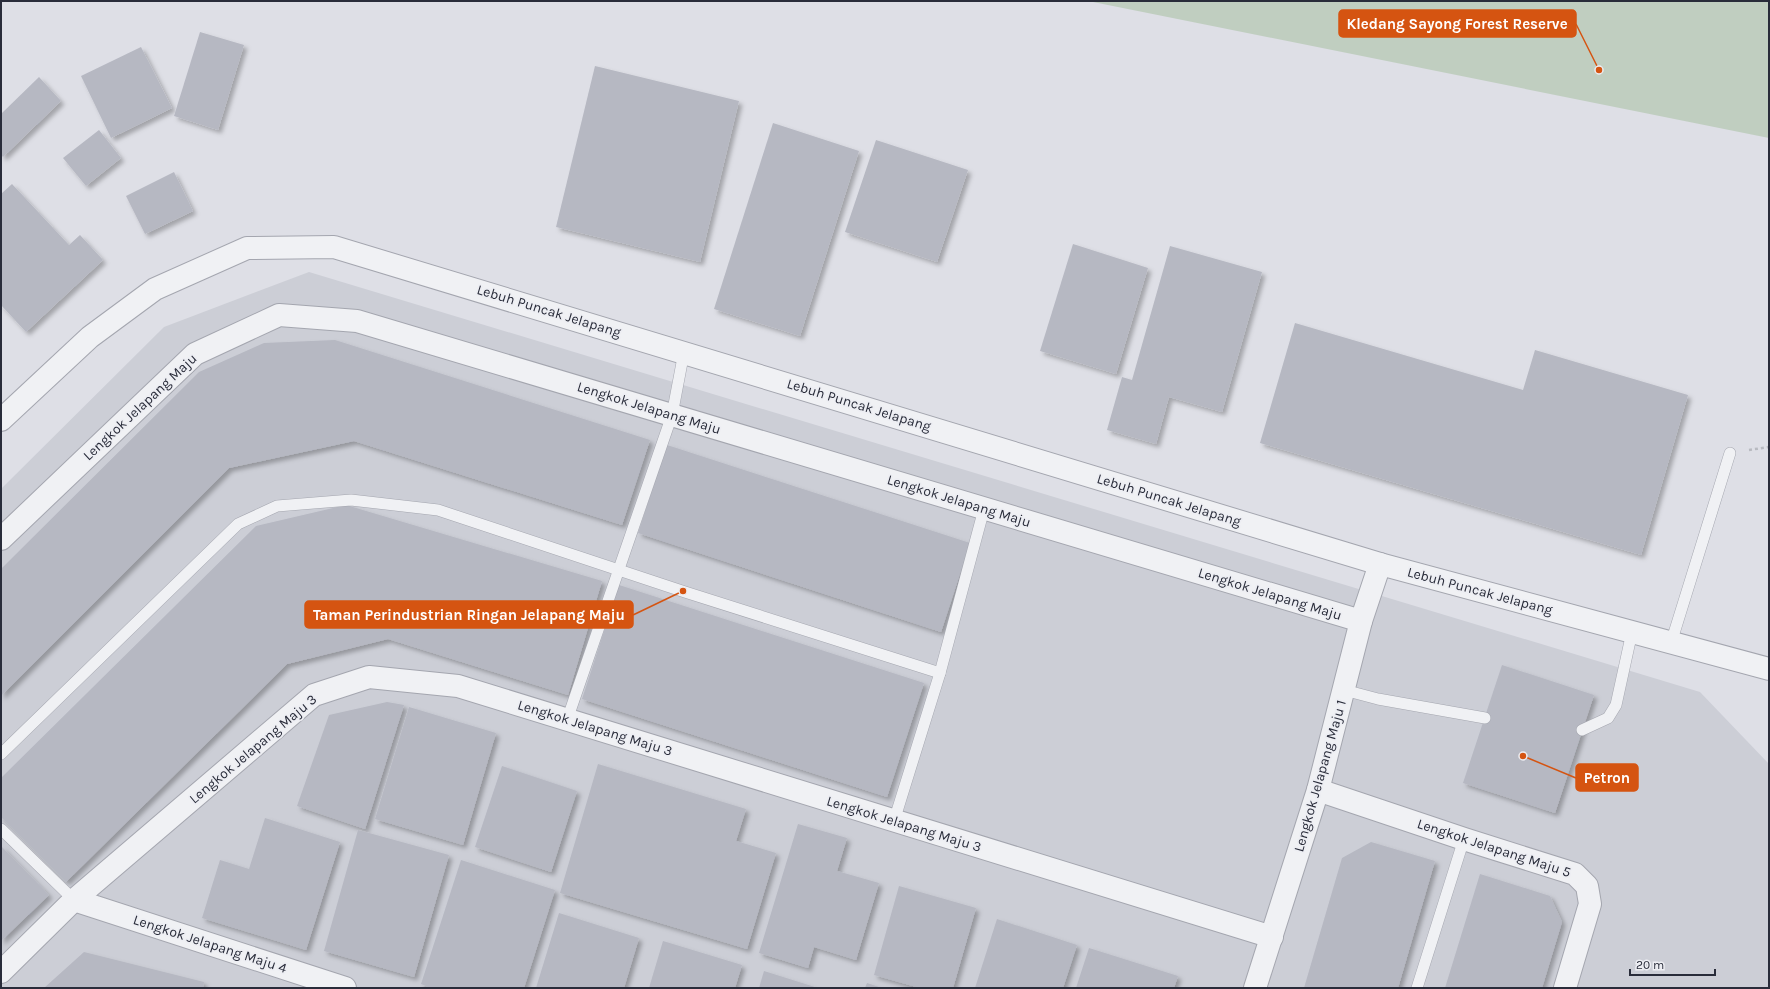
<svg xmlns="http://www.w3.org/2000/svg" width="1770" height="989" viewBox="0 0 1770 989" font-family="Karla,sans-serif">
<style>
.built{fill:#ccced6}
.green{fill:#c0cec0}
.building{fill:#b6b8c2;filter:url(#shadow)}
.lines{fill:none;stroke-linecap:round;stroke-linejoin:round}
.service-casing{stroke:#a4a6af;stroke-width:12}
.minor-casing{stroke:#a4a6af;stroke-width:24}
.tertiary-casing{stroke:#a4a6af;stroke-width:24}
.path{stroke:#b8bac0;stroke-width:2.5;stroke-dasharray:3 3;stroke-linecap:butt}
.service{stroke:#f0f1f4;stroke-width:11}
.minor{stroke:#f0f1f4;stroke-width:22}
.tertiary{stroke:#f0f1f4;stroke-width:22}
.labels{text-anchor:middle;dominant-baseline:central;stroke-width:3.5;stroke-linejoin:round;paint-order:stroke}
.street-label{font-size:14px;fill:#292c3a;stroke:#edeef3}
.leader{fill:none;stroke:#d55411;stroke-width:1.5}
.callout-dot{fill:#d55411;stroke:#edeef3;stroke-width:1.5}
.callout{fill:#d55411;stroke:#d55411;stroke-width:1.5}
.callout-label{font-size:15px;text-anchor:middle;font-weight:bold;fill:#fff}
</style>
<defs>
<filter id="shadow"><feDropShadow dx="3.5" dy="3.5" stdDeviation="2" flood-color="#0004"/></filter>
</defs>
<rect width="100%" height="100%" fill="#dedfe6"/>
<path class="built" d="M309,272L1700,692L1769,764V988H1V489L164,327Z"/>
<path class="green" d="M1088,1H1769V138Z"/>
<g class="building">
<path d="M200,32L244,45L218,130L174,116Z"/>
<path d="M141,47L172,108L111,138L81,76Z"/>
<path d="M595,66L739,101L700,262L556,227Z"/>
<path d="M39,77L61,101L3,157L1,155V114Z"/>
<path d="M773,123L859,151L800,336L714,309Z"/>
<path d="M99,130L121,158L86,186L63,158Z"/>
<path d="M876,140L968,170L937,262L845,232Z"/>
<path d="M174,172L193,211L145,234L126,196Z"/>
<path d="M12,184L69,245L80,235L103,260L26,332L1,305V194Z"/>
<path d="M1073,244L1148,268L1116,374L1040,351Z"/>
<path d="M1170,246L1262,272L1222,412L1169,397L1156,444L1107,430L1122,377L1132,380Z"/>
<path d="M1295,323L1523,390L1535,350L1688,395L1641,555L1260,443Z"/>
<path d="M335,340L650,440L622,525L354,441L229,468L1,696V569L199,372L264,343Z"/>
<path d="M667,445L970,543L941,632L638,533Z"/>
<path d="M346,505L602,581L568,695L388,639L287,664L66,882L1,817V778L256,526Z"/>
<path d="M619,585L924,683L887,797L582,699Z"/>
<path d="M1502,665L1594,695L1555,813L1463,783Z"/>
<path d="M387,702L404,705L365,829L297,806L329,715Z"/>
<path d="M409,707L496,733L463,845L375,819Z"/>
<path d="M598,764L746,809L736,841L776,853L747,949L560,893Z"/>
<path d="M502,766L577,791L551,872L475,847Z"/>
<path d="M265,818L340,842L306,950L202,918L220,860L249,869Z"/>
<path d="M798,824L847,838L837,871L879,883L856,960L814,947L808,968L759,953Z"/>
<path d="M358,830L449,855L414,977L324,951Z"/>
<path d="M1371,842L1435,861L1398,988H1304L1342,858Z"/>
<path d="M1,846L49,895L1,941Z"/>
<path d="M461,860L555,890L524,988H432L421,984Z"/>
<path d="M1480,874L1550,896L1562,922L1542,988H1445Z"/>
<path d="M899,886L976,908L953,988H920L874,975Z"/>
<path d="M559,913L639,938L624,988H536Z"/>
<path d="M997,919L1077,945L1063,988H975Z"/>
<path d="M663,941L742,965L735,988H649Z"/>
<path d="M1089,948L1178,976L1174,988H1076Z"/>
<path d="M84,952L204,982L203,988H44Z"/>
<path d="M764,971L818,988H759Z"/>
<path d="M867,983L882,988H865Z"/>
</g>
<g class="lines">
<defs>
<g id="service">
<path d="M1671,643L1730,453"/>
<path d="M1344,690L1378,699L1485,718"/>
<path d="M567,720L672,415L684,352"/>
<path d="M1582,730L1608,718L1616,705L1632,632"/>
<path d="M1,754L238,524L277,506L351,500L438,510L685,592L940,673"/>
<path d="M894,821L940,673L984,509"/>
<path d="M1,829L74,900"/>
<path d="M1417,988L1464,839"/>
</g>
<g id="minor">
<path d="M1,539L195,354L279,315L357,321L1361,621"/>
<path d="M1318,790L1464,839L1575,874L1587,886L1590,904L1565,988"/>
<path d="M74,900L345,988"/>
<path d="M1,972L74,900L314,695L369,677L458,686L1272,937"/>
<path d="M1255,988L1318,790L1361,621L1380,564"/>
</g>
<path id="tertiary" d="M1,420L90,337L155,289L247,248L334,247L1380,564L1769,669"/>
</defs>
<use href="#service" class="service-casing"/>
<use href="#minor" class="minor-casing"/>
<use href="#tertiary" class="tertiary-casing"/>
<path class="path" d="M1749,450L1769,447"/>
<use href="#service" class="service"/>
<use href="#minor" class="minor"/>
<use href="#tertiary" class="tertiary"/>
</g>
<g class="labels">
<g class="street-label">
<text transform="translate(549 311) rotate(17)">Lebuh Puncak Jelapang</text>
<text transform="translate(859 405) rotate(17)">Lebuh Puncak Jelapang</text>
<text transform="translate(140 407) rotate(-43)">Lengkok Jelapang Maju</text>
<text transform="translate(649 408) rotate(17)">Lengkok Jelapang Maju</text>
<text transform="translate(1169 500) rotate(17)">Lebuh Puncak Jelapang</text>
<text transform="translate(959 501) rotate(17)">Lengkok Jelapang Maju</text>
<text transform="translate(1480 591) rotate(15)">Lebuh Puncak Jelapang</text>
<text transform="translate(1270 594) rotate(17)">Lengkok Jelapang Maju</text>
<text transform="translate(595 728) rotate(17)">Lengkok Jelapang Maju 3</text>
<text transform="translate(253 749) rotate(-40)">Lengkok Jelapang Maju 3</text>
<text transform="translate(1320 776) rotate(-74)">Lengkok Jelapang Maju 1</text>
<text transform="translate(904 824) rotate(17)">Lengkok Jelapang Maju 3</text>
<text transform="translate(1494 848) rotate(18)">Lengkok Jelapang Maju 5</text>
<text transform="translate(210 944) rotate(18)">Lengkok Jelapang Maju 4</text>
</g>
</g>
<path class="leader" d="M1599 70L1576 24M683 591L633 615M1523 756L1576 778"/>
<g class="callout-dot">
<circle cx="1599" cy="70" r="4"/>
<circle cx="683" cy="591" r="4"/>
<circle cx="1523" cy="756" r="4"/>
</g>
<g class="callout">
<rect x="1339" y="10" width="237" height="27" rx="4"/>
<rect x="305" y="601" width="328" height="27" rx="4"/>
<rect x="1576" y="764" width="62" height="27" rx="4"/>
</g>
<g class="callout-label">
<text x="1457" y="29">Kledang Sayong Forest Reserve</text>
<text x="469" y="620">Taman Perindustrian Ringan Jelapang Maju</text>
<text x="1607" y="783">Petron</text>
</g>
<rect width="1770" height="989" fill="none" stroke="#292c3a" stroke-width="4"/>
<path d="M1630 969v6h85v-6" fill="none" stroke="#292c3a" stroke-width="2"/>
<text x="1636" y="969" font-size="12" fill="#292c3a" stroke="#edeef3" stroke-width="3" paint-order="stroke">20 m</text>
</svg>
